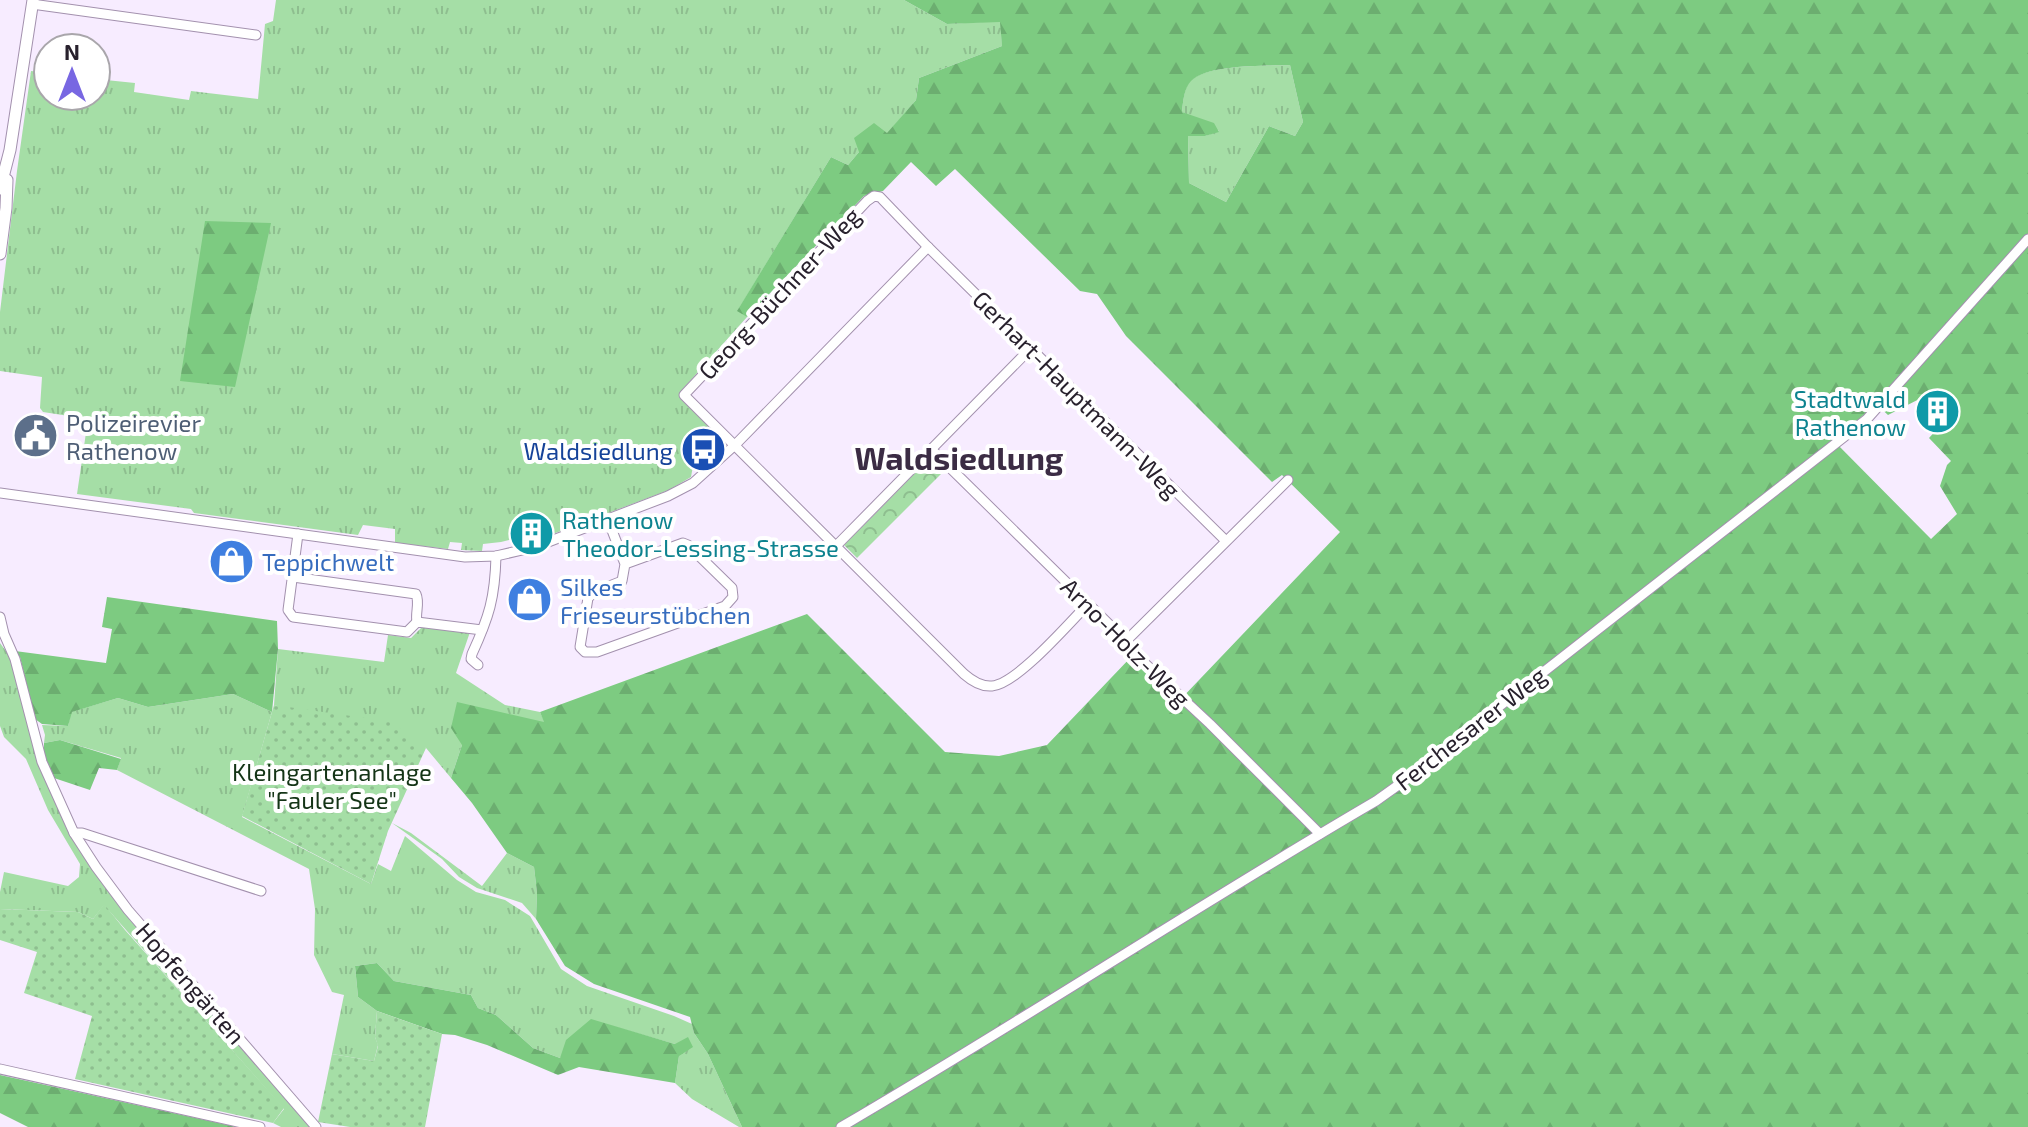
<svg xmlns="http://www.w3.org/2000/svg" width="2028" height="1127" viewBox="0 0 2028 1127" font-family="'Exo 2',sans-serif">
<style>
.grass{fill:url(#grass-tufts)}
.forest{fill:url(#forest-firs);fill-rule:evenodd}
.park{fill:url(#park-crowns)}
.garden{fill:url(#garden-dots)}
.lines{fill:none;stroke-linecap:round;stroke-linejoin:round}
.minor-casing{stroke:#a391ae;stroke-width:11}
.tertiary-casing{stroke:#a391ae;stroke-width:13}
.minor{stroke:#fff;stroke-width:9}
.tertiary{stroke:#fff;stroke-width:11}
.labels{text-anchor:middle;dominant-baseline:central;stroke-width:8;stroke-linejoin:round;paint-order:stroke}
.street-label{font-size:24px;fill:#28212d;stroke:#fff}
.culture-label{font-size:24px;fill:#0d838f;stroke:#fff;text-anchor:end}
.service-label{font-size:24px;fill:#4e5e75;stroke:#fff;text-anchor:start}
.transit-label{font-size:24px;fill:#164399;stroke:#fff;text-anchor:end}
.shop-label{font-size:24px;fill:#366cbe;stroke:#fff;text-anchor:start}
.park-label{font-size:24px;fill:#143416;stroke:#fff}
.district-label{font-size:32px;font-weight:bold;fill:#3b2c44;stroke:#fff}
</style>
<defs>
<pattern id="grass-tufts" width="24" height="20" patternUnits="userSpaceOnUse" patternTransform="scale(2)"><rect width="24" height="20" fill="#a5dea6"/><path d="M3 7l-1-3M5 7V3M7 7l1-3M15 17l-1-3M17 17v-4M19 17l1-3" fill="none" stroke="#8ebe8f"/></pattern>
<pattern id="forest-firs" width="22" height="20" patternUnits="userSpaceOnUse" patternTransform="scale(2)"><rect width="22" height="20" fill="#7dcb81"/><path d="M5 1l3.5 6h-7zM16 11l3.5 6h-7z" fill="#6cae70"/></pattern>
<pattern id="park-crowns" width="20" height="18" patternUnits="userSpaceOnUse" patternTransform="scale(2)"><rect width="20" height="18" fill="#a5dea6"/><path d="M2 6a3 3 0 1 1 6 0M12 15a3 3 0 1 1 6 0" fill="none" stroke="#8ebe8f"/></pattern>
<pattern id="garden-dots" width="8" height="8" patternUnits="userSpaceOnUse" patternTransform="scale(2)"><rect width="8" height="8" fill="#a5dea6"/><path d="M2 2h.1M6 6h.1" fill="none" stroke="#8ebe8f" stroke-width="1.8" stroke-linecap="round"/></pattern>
</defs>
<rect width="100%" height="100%" fill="#f7ecff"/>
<g class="grass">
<path d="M276,0H904L947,24L1001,21L1002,46L919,78L916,100L887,134L859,152L848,165L831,157L738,310L747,317L682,390L687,404L711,428C701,444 694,458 691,477L669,490L529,543L526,536L501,542L483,544L482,551L461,550L462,543L450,542L448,549L395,543V529L363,525L358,535L194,513L191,509L77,494L88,419L43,412L40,408L42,377L0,371V312L17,171L31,71L48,73V96H96V79L135,83L134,92L189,100L191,91L258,99L265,24L273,21Z"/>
<path d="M1290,65L1303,122L1295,136L1269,126L1226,202L1189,183L1188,136H1205L1219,131L1182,112C1183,102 1184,88 1190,81C1207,64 1266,66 1290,65Z"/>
<path d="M422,627L470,632L456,673L505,705L540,712L545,723L462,745L451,778L426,748L274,705L278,649L384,662L388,635L411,638Z"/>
<path d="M0,643L11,658L38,761L94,867L312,1127H281L273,1123L284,1109L104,905L93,919L78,912L0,909V892L4,872L68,886L79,877L80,864L48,810L26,759L4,737L0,726Z"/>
<path d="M233,694L272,712L242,817L371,884L378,864L391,871L405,836L457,880L476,892L505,900L530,916L561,969L587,986L674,1016L692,1024L694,1033L708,1054L742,1127H739L692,1099L675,1083L679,1056L675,1044L591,1020L560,1058L533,1048L496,1015L478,1008L471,995L394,981L377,963L355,966L358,997L377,1011L375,1037L378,1045L374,1061L332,1054L344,995L332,992L314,955L315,909L309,869L117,770L121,758L60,740L44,743L45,735L42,725L68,726L71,712L118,698L148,707Z"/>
<path d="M392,823L411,833L482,886L507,853L534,867L537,893L536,919L522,903L477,888L459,877L442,859Z"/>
</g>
<g class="forest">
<path d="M904,0H2028V1127H742L708,1054L694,1033L690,1017L594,984L565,966L536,919L537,893L534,867L507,853L472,803L451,778L462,745L451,728L457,702L544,722L540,712L807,614L945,752L999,756L1047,745L1132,656L1179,701L1340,532L1282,475L1272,482L1126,336L1097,294L1080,291L955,169L936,186L911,162L883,191L864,196L747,317L737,311L831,157L848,165L859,152L854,138L874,123L887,133L916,100L919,78L1002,46L1000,22L947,24ZM1290,65L1303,122L1295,136L1269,126L1226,202L1189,183L1188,136H1205L1219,132L1214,123L1182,112C1183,102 1184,88 1191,81C1207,64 1266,66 1290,65ZM1933,392L1951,414L1929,438L1951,461L1947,465L1940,486L1957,514L1931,539L1834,441L1876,404L1888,415Z"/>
<path d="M205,221L271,223L235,387L180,381Z"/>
<path d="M107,597L277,621L278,649L272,712L233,694L148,707L118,698L72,712L68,726L42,724L35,719L20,657L15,651L106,663L112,629L102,627Z"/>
<path d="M60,740L121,759L117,770L99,768L90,790L51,777L44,759V743Z"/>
<path d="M377,963L394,981L471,995L478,1008L496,1015L533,1048L560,1058L566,1040L591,1019L675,1044L688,1037L693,1047L679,1056L675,1083L579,1067L558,1075L487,1045L455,1035L442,1034L377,1011L358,997L355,966Z"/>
<path d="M0,1075L237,1127H28L0,1113Z"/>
</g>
<path class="park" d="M930,458L944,471L857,558L844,545Z"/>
<g class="garden">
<path d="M274,705L393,722L426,748L388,831L371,884L242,816Z"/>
<path d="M104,904L125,930L284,1108L273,1123L75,1079L92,1016L24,993L37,952L0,940V909L78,912L93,919Z"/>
<path d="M377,1011L442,1034L425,1127H350L318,1122L332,1054L374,1061L378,1046L375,1037Z"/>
</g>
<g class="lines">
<defs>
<g id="minor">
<path d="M32,4L256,35"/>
<path d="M932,450L1126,641L1136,655L1210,724L1320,834"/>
<path d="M0,493L465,557L496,556L535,547L668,496L693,483L735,445L928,247"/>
<path d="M608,520L625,564L622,581L594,592L588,598L580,647L585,652H597L725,606L733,597L732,588L688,545L683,543L625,564"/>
<path d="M298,534L288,610L293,617L407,632L417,622L482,630"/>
<path d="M836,546L1031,348"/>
<path d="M293,577L416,594C420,603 415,613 417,622"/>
<path d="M1088,604C1069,623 1017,684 992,686C981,687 972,681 964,674L684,395L867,201L874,196L880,197L928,247L1226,541"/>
<path d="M0,617L4,634L15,659L42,762L74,833L96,867L128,910L316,1127"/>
<path d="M1126,641L1288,480"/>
<path d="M478,665L471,659L472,654C489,617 495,598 496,556"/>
<path d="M74,833H82L261,891"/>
<path d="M0,1069L260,1127"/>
<path d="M841,1127C1021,1022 1196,906 1376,801L1404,781L1867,419L2028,239"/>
</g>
<g id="tertiary">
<path d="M0,189L10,150L33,0"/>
<path d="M0,254L6,208L7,180"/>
</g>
</defs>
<use href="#minor" class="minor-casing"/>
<use href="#tertiary" class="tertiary-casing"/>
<use href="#minor" class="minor"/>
<use href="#tertiary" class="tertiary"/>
</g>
<defs>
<symbol id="building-disc" viewBox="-11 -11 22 22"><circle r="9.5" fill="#0f9aa8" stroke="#fff"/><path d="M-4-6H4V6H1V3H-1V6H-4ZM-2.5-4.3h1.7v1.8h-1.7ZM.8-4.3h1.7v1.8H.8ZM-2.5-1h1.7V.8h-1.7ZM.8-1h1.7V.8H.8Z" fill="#fff"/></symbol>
<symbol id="civic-disc" viewBox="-11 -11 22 22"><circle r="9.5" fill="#5c6f8a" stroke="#fff"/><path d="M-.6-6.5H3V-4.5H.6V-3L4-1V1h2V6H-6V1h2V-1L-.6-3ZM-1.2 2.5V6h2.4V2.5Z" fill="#fff"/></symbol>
<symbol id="bus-disc" viewBox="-11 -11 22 22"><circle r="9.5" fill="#1a4fb4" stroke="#fff"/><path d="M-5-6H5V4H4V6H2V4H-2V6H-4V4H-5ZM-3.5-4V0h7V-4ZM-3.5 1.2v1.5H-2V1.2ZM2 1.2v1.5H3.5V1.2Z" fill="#fff"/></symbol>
<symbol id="shop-disc" viewBox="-11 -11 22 22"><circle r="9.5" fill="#3f7fe0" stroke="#fff"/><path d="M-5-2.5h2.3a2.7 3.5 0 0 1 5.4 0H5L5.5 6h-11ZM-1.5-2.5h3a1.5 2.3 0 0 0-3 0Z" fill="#fff"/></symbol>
</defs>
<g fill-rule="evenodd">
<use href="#building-disc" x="1912" y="386" width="51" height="51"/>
<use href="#civic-disc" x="10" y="410" width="51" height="51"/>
<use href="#bus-disc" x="678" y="424" width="51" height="51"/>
<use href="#building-disc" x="506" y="508" width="51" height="51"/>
<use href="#shop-disc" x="206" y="536" width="51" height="51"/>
<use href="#shop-disc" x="504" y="574" width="51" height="51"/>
</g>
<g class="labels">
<g class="street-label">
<text transform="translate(779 293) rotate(-47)">Georg-Büchner-Weg</text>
<text transform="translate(1077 394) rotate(45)">Gerhart-Hauptmann-Weg</text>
<text transform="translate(1126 642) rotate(45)">Arno-Holz-Weg</text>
<text transform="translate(1470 728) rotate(-38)">Ferchesarer Weg</text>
<text transform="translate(191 983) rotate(49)">Hopfengärten</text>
</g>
<g class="culture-label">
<text x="1906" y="398">Stadtwald<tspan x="1906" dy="28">Rathenow</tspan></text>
<text x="562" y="519" text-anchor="start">Rathenow<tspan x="562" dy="28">Theodor-Lessing-Strasse</tspan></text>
</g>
<g class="service-label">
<text x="66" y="422">Polizeirevier<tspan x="66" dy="28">Rathenow</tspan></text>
</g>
<g class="transit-label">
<text x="673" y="450">Waldsiedlung</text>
</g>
<g class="shop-label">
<text x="262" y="561">Teppichwelt</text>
<text x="560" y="586">Silkes<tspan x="560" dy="28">Frieseurstübchen</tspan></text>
</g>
<g class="park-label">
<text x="332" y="771">Kleingartenanlage<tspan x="332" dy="28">"Fauler See"</tspan></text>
</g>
<g class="district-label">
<text x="959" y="457">Waldsiedlung</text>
</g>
</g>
<g transform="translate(72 72)"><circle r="38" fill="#ffffff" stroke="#a9a6ab" stroke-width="2"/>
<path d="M0-6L14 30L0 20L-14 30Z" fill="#7867e2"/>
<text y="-12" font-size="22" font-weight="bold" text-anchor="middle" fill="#28212d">N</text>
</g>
</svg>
